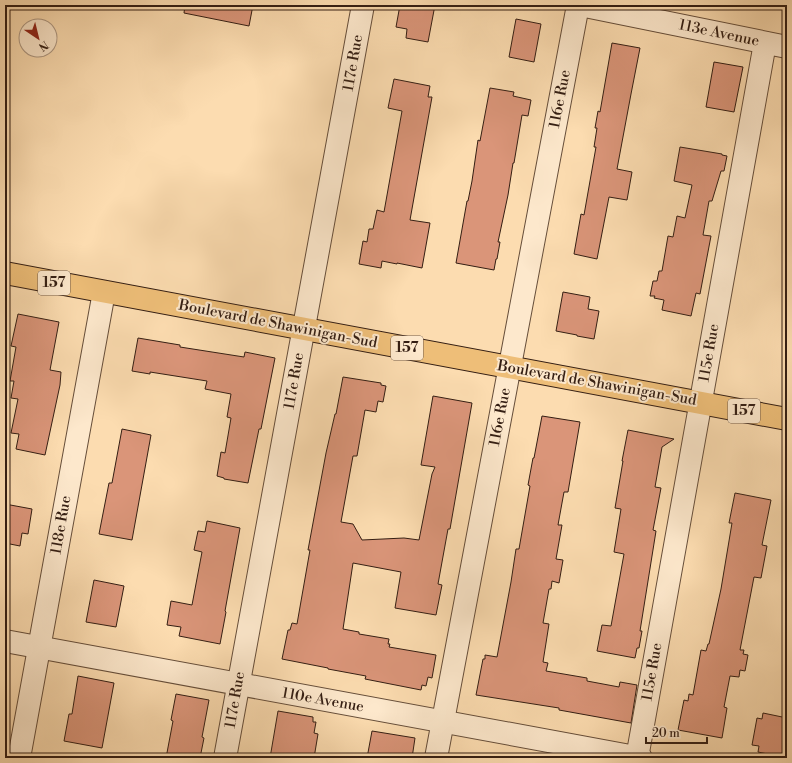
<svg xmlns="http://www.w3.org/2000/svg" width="792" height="763" viewBox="0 0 792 763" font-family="'Libre Bodoni',serif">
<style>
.building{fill:#da9579;stroke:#341e13}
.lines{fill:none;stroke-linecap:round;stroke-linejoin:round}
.minor-casing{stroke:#664e3a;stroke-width:24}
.major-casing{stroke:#341e13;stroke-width:24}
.minor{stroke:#fde8cc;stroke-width:22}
.major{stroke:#eebe78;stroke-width:22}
.labels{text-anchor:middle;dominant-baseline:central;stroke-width:4;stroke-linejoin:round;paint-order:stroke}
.shield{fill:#fde8cc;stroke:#705b4a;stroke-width:1}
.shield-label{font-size:14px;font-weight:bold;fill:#341e13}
.street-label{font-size:15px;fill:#341e13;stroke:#fde8cc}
</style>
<rect width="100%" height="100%" fill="#fcdcb0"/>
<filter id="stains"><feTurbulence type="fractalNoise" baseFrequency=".005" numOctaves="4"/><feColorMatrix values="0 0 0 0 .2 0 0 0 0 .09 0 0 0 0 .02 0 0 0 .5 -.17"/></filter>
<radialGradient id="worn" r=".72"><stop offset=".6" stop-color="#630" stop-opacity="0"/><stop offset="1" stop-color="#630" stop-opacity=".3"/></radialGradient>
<g class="building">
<path d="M185,5H253L249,26L184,13Z"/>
<path d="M400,5H435L428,42L406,38L407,29L396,27Z"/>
<path d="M516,19L541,24L534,62L509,57Z"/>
<path d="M612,43L640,48L631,94L617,169L632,172L627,200L609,197L597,259L574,254L581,214L584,215L596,147H594L597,128H595L598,111L600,112Z"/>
<path d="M714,62L743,67L734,112L706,107Z"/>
<path d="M394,79L430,86L428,97H432L410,220L430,223L422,268L397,263V264L382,261L381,268L359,264L363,241L367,242L369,229H373L377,210L384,212L402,111L388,108Z"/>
<path d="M490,88L514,92L513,96L531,100L528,116L522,115L514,163H513L508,195L498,242H500L497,259H496L494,270L456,263L467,201H468L472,181L478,140L480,141Z"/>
<path d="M680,147L722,154V155L727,156L724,171H721L712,201H709L703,235L711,236L700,294L696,293L691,316L662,310L664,300L654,298L655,296H650L653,281H657L659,271H662L668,236L673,237L677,216L685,218L692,185L674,181Z"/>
<path d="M563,292L590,297L588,309L599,311L594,339L577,336V335L556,331Z"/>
<path d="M18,314L59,322L50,370L61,372L60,385L45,455L16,449L19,434L11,433L18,399L11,398L14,381H10L16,347L11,346Z"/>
<path d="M138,338L180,345V347L244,357L245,352L275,358L261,429H259L248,483L224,479V478L217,476L221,452L225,453L231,418L227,417L231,394L205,389L207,381L150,372V374L132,371Z"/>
<path d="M343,377L381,383V385L386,386L383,402L378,401L376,412L365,410L357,456H353L341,522L353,524L362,540L404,538L419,540L432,474L435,467L421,465L433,396L472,403L450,529H448L438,584L442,585L436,615L395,608L401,572L353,563L343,629L359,632V634L389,639L388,644H390L389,647L436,655L432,678L428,677L426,686L422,685L421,690L365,679L366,676L328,669V668L282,659L288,630H290L292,623L297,624L310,550H308L326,453L335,414H336Z"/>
<path d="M542,416L580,422L568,492H564L558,525H562L556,559L563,560L559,583L552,581L551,589H549L543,623L549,624L543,662L548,663L546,671L587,678V681L619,687L620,682L637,685L631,723L559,710V708L476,695L483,659H485V655L497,657L511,582L516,549H519L530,486L528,485L533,458H534Z"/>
<path d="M122,429L151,435L132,540L99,534L109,483H112Z"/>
<path d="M628,430L674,439L662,447L655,487L661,488L653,530L656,531L640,631H642L639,648H637L635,658L597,651L602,625L611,626L624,554L614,552L621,509L615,508L623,461H622Z"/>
<path d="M735,493L771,500L762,545L767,546L761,578L754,577L740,650H744L743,654L748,655L745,671L740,670L739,677L730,676L724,707L727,708L722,738L678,730L684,700L688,701L689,694L693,695L701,650L706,651L708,644H709L721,589L732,523H729Z"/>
<path d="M5,504L32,509L28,534L22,533L20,546L5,543Z"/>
<path d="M207,521L240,528L225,611L226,612L220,644L179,636L181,627L167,625L171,601L192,605L202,552L194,550L198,531L205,532Z"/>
<path d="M94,580L124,586L116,627L86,622Z"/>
<path d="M78,676L114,683L102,748L64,741L69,714H72Z"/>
<path d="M176,694L209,700L202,737L204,738L200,758H166L173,721L171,720Z"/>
<path d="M278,711L313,717V722H316L314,733L318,734L314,758H270Z"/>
<path d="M763,713L787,718V758L758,752L759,746L752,745L757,718L762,719Z"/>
<path d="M372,731L415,738L412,758H367Z"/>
</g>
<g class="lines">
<defs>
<g id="minor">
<path d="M580,5L787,47"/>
<path d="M5,641L641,758"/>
<path d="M19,758L104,292"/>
<path d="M225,758L363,5"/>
<path d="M436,758L578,5"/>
<path d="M637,758L765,43"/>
</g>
<path id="major" d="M5,273L787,419"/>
</defs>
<use href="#minor" class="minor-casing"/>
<use href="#major" class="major-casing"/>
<use href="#minor" class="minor"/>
<use href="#major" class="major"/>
</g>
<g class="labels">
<g class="shield">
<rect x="38" y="271" width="32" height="24" rx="3"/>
<rect x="391" y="336" width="32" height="24" rx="3"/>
<rect x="728" y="399" width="32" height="24" rx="3"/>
</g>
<g class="shield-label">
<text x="54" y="283">157</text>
<text x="407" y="348">157</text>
<text x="744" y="411">157</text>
</g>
<g class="street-label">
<text transform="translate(719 33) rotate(12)">113e Avenue</text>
<text transform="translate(353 63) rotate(-80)">117e Rue</text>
<text transform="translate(560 99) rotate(-79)">116e Rue</text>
<text transform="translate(278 324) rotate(11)">Boulevard de Shawinigan-Sud</text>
<text transform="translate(709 353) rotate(-80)">115e Rue</text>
<text transform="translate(294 381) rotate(-80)">117e Rue</text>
<text transform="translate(597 383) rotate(10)">Boulevard de Shawinigan-Sud</text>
<text transform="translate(500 417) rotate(-79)">116e Rue</text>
<text transform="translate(61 525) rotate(-80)">118e Rue</text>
<text transform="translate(652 672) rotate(-80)">115e Rue</text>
<text transform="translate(235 700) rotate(-80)">117e Rue</text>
<text transform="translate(323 700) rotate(10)">110e Avenue</text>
</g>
</g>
<rect width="792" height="763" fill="none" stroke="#fcdcb0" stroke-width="20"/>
<rect x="6" y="6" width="780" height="751" fill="none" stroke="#341e13" stroke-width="2"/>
<rect x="10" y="10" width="772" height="743" fill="none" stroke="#341e13"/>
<g transform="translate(38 38) rotate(145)"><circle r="19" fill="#fde8cc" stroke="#ad9782"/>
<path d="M0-3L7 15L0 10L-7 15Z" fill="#8f2418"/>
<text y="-6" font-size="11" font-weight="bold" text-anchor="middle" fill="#341e13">N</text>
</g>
<path d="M646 737v6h61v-6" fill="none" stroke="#341e13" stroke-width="2"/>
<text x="652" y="737" font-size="12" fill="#341e13" stroke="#fde8cc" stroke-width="3" paint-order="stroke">20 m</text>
<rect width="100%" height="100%" filter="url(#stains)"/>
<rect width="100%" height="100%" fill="url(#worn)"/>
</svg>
